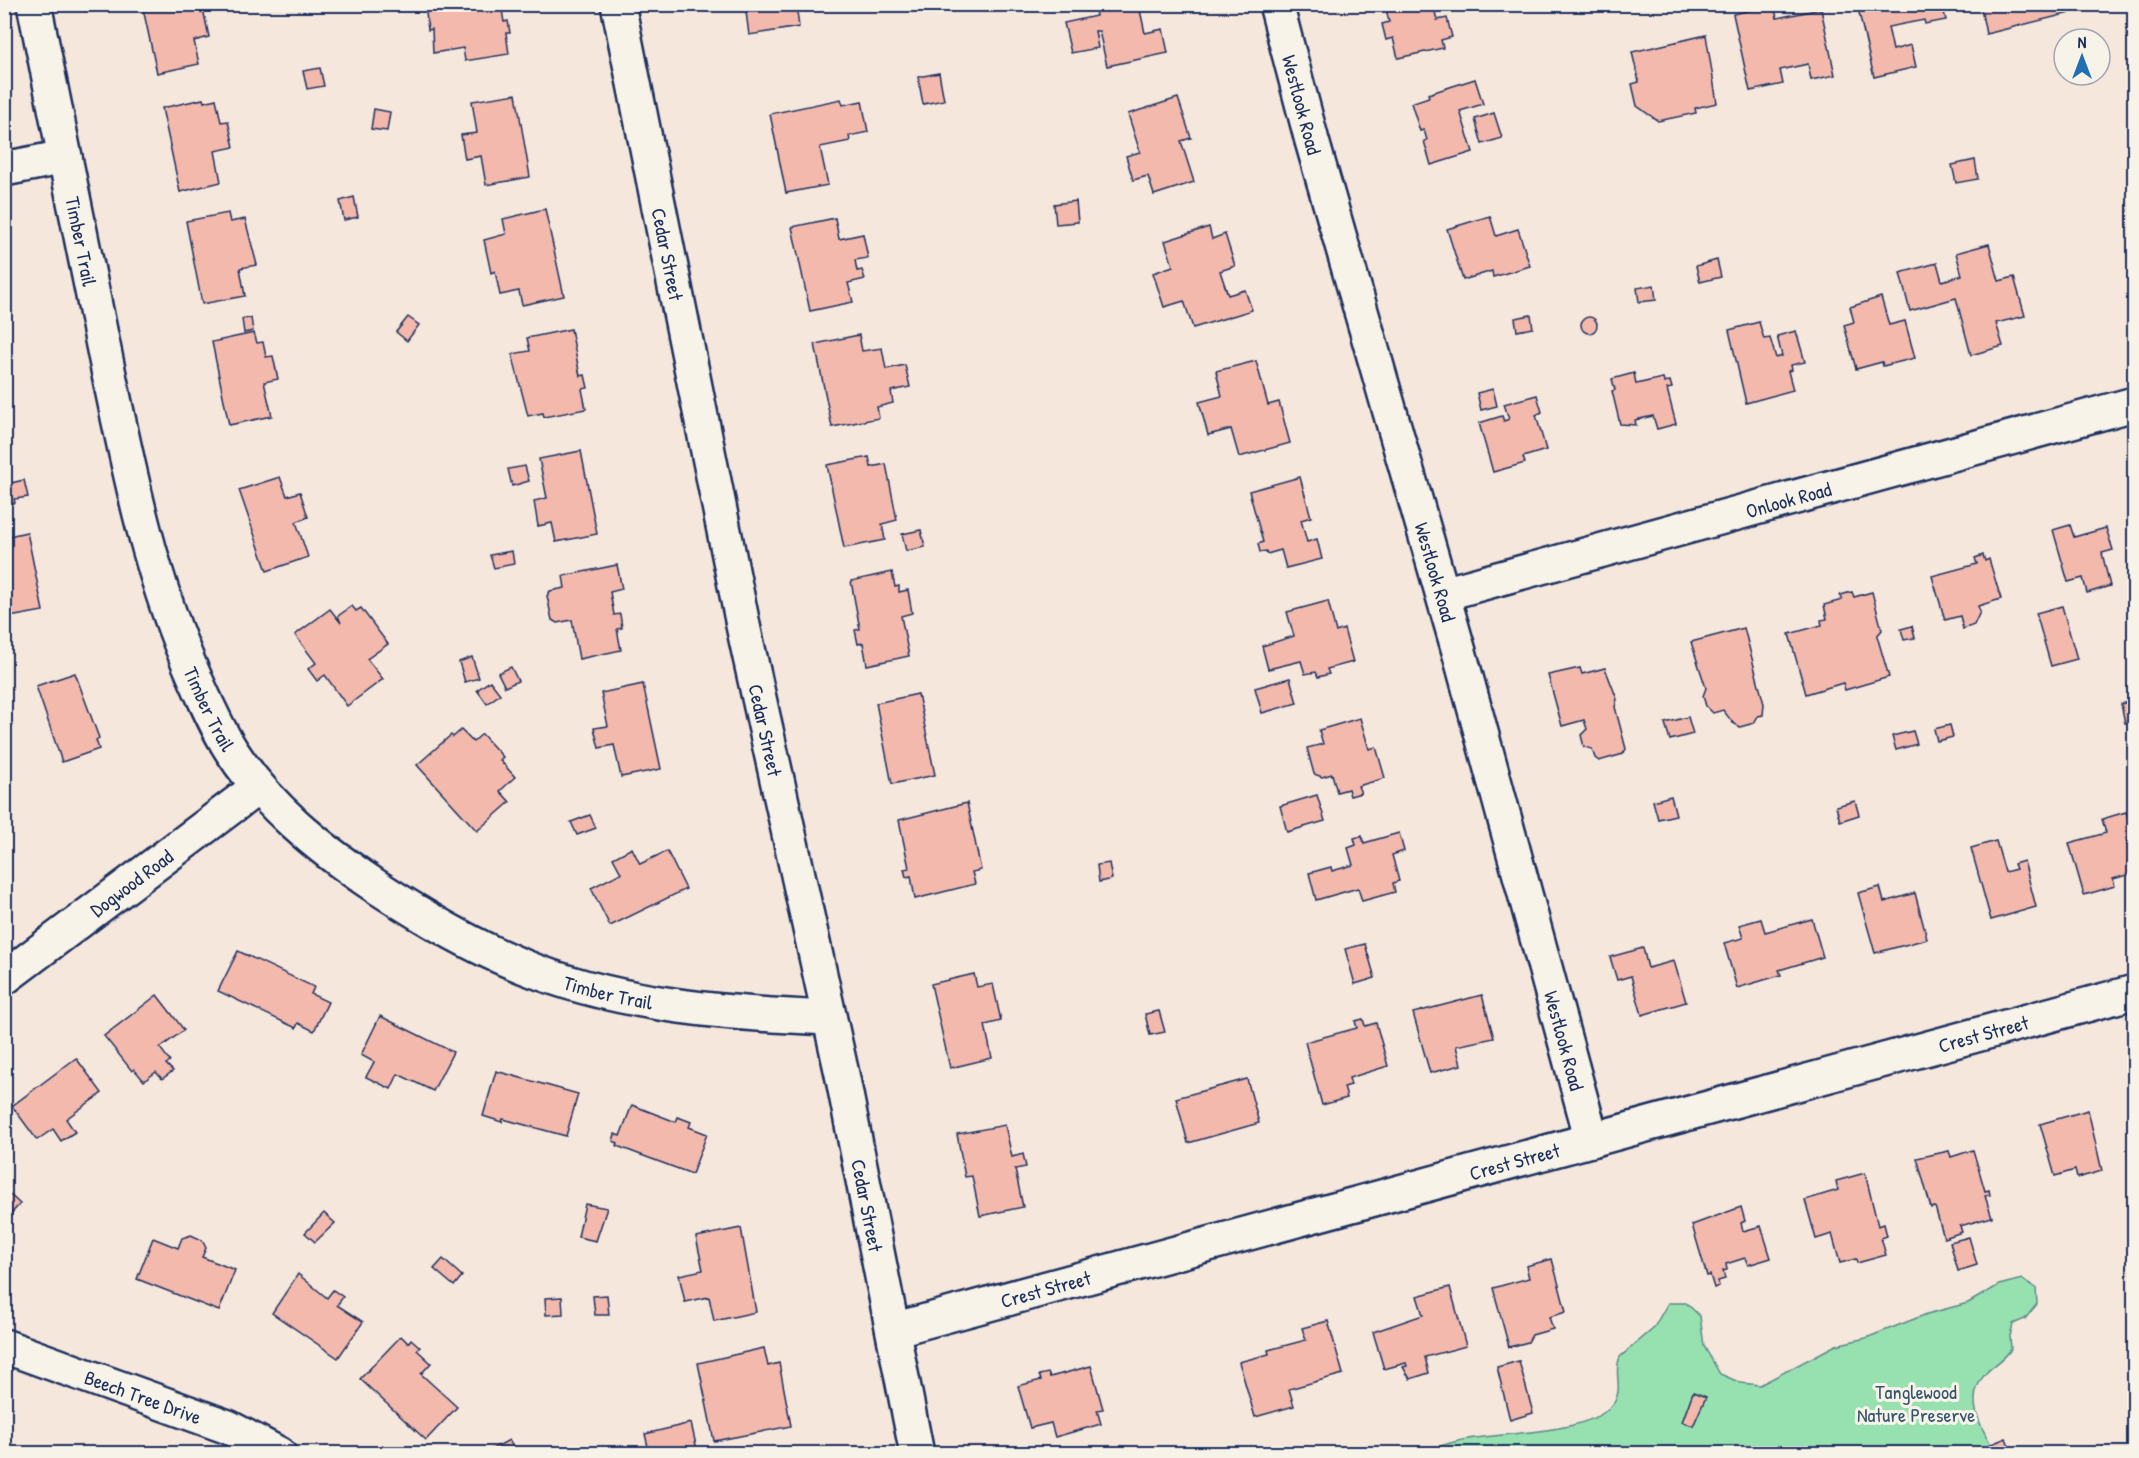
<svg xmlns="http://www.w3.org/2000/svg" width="2139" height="1458" viewBox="0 0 2139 1458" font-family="'Patrick Hand',sans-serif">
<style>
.green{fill:#97e1b0;stroke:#598887;stroke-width:1.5}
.building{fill:#f3b9ad;stroke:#1b2f5e;stroke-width:1.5}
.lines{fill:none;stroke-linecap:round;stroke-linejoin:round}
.minor-casing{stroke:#1b2f5e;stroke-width:38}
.minor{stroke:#f7f3e8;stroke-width:33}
.labels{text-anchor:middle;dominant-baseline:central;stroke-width:6;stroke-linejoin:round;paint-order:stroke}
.street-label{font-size:20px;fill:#1b2f5e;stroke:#f7f3e8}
.park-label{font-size:20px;fill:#34536e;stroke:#f7f3e8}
</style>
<rect width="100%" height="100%" fill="#f6e7dc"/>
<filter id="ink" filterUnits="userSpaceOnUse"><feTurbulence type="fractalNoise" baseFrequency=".0167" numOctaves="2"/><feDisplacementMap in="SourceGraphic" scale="12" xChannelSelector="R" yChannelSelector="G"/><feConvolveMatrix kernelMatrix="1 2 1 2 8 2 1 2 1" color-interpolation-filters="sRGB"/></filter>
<g filter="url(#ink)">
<path class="green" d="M2022,1279L2036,1288L2037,1304L2025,1319L2013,1324L2010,1336L2011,1349C2005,1359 1995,1364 1987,1372C1962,1398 1981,1428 1996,1453L1418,1454C1433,1449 1447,1443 1462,1440C1499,1432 1596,1435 1615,1401C1623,1386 1613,1372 1620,1357L1653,1329L1668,1303H1686L1700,1316L1704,1346L1720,1374L1741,1383L1760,1385L1836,1345L1866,1338L1927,1314L1968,1303L1999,1285Z"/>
<g class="building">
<path d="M142,4H202L209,37L194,41L199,64L157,73Z"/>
<path d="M425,4H501L504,22L508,21L510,33H506L509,54L465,61L463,48L433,53L432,29L428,30Z"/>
<path d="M745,4H796L799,27L749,35Z"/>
<path d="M1094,4H1154L1155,7L1140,10L1145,33L1163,29L1168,53L1107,66L1099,31H1095L1098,48L1071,53L1064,23L1096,16Z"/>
<path d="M1385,4H1433L1437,20L1447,18L1452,37L1441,40L1443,48L1398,58L1393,38L1386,40L1382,24L1389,22Z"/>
<path d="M1857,4H1942L1946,20L1925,24L1924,20L1888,27L1893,50L1911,45L1916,67L1874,77Z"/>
<path d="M1980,4H2068L2070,13L1986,34Z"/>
<path d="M1774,5L1777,18L1821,9L1835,75L1811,80L1808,64L1780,70L1783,84L1750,91L1733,14Z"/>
<path d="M1706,35L1717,103L1695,108L1696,113L1658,121L1637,106L1632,84L1639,82L1632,52Z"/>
<path d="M320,68L324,86L307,89L303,71Z"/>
<path d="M939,73L944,100L923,104L918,77Z"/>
<path d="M1475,79L1483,104L1460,111L1473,152L1431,165L1424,141L1427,140L1424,130L1420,131L1411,103L1429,97L1428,94Z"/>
<path d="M516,94L530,177L486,185L481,156L465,159L461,135L477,133L472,101Z"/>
<path d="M1178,98L1191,138L1181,141L1194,182L1154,195L1148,176L1133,180L1126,156L1140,152L1128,114Z"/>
<path d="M203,99L204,102L216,99L221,122L228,121L234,147L215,151L221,182L180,192L162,108Z"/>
<path d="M841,99L843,105L862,101L868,132L849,136L850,141L820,147L828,185L786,193L770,114Z"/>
<path d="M374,109L390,112L387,131L371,129Z"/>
<path d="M1494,113L1502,138L1482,144L1475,119Z"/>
<path d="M1975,160L1978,179L1956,183L1952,165Z"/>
<path d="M354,197L358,217L344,220L340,201Z"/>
<path d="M1076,201L1078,222L1056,224L1054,204Z"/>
<path d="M545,209L564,296L522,305L519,291L500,295L495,271L491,273L484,240L506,234L503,219Z"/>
<path d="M228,213L230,222L245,219L257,265L240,268L245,296L202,304L186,221Z"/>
<path d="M1490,216L1496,236L1518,229L1530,266L1493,277L1492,271L1463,280L1447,229Z"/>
<path d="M835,218L839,239L863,234L868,258L855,260L857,271L862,270L865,279L848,283L853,302L810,311L792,227Z"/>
<path d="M1209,227L1212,239L1225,234L1235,266L1220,271L1228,295L1245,290L1252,310L1193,328L1184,301L1164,307L1153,273L1173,266L1165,241Z"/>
<path d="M1989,244L1999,281L2014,277L2025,316L1996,323L2003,346L1971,355L1956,298L1910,311L1900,273L1937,263L1942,281L1962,275L1956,253Z"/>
<path d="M1717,260L1721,277L1700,282L1696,266Z"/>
<path d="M1654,285L1656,300L1639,302L1637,288Z"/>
<path d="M1881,297L1889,325L1905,321L1915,358L1883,366L1882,362L1856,369L1844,325L1854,322L1850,307Z"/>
<path d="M1531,315L1533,328L1517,331L1515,318Z"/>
<circle cx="1589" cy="325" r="8"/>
<path d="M408,317L419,325L407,341L396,332Z"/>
<path d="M251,318L253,331L244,333L242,319Z"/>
<path d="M1759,322L1764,339L1770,338L1776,358L1782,356L1777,336L1796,331L1805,362L1791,365L1792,370L1788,371L1793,390L1746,403L1729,330Z"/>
<path d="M571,329L580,376L585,375L588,388L582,389L586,409L544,417L543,413L528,416L512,354L530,351L527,338Z"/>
<path d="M254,333L257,343L263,342L266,357L273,356L278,379L264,382L272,416L229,425L212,342Z"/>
<path d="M859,335L862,351L882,348L886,369L905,365L910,387L891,391L893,403L877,407L879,418L832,427L815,344Z"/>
<path d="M1256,361L1268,405L1279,402L1290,443L1239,457L1231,429L1208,435L1199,402L1222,396L1216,371Z"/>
<path d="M1634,373L1636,384L1663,378L1664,383L1670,381L1672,388L1667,389L1676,424L1657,429L1653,416L1635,420L1636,425L1620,424L1612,391L1615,390L1612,379Z"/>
<path d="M1493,389L1497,406L1481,410L1477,393Z"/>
<path d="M1537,395L1542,412L1536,415L1546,450L1523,457L1525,463L1493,472L1479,423L1502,416L1504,421L1509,419L1504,404Z"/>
<path d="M4,448L11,483L24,480L28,497L14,499L15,503L4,505Z"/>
<path d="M581,451L597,534L556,542L552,523L538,526L534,501L547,498L539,459Z"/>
<path d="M869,457L871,467L886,464L897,520L882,524L885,540L844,548L827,465Z"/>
<path d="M525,466L529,481L512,486L508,469Z"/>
<path d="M280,477L287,496L300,492L308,517L296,522L308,557L267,571L239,490Z"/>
<path d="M1300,477L1311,517L1301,520L1307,542L1317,539L1322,559L1286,568L1281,550L1267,554L1266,551L1260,552L1258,544L1263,542L1249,491Z"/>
<path d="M2070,525L2074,537L2106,528L2113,550L2102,553L2110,586L2087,593L2083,578L2068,582L2053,530Z"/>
<path d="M921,530L925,547L906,551L902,534Z"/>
<path d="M27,532L43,611L4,618V537Z"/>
<path d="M512,551L514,564L494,568L490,555Z"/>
<path d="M1983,555L1985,561L1989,559L2001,599L1978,606L1980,612L1974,625L1963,629L1960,616L1945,620L1932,576L1977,564L1975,558Z"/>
<path d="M617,565L622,589L610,592L614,615L620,614L622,628L617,629L621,650L579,659L572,620L557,623L552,620L547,596L550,591L565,588L563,576Z"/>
<path d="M892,572L895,587L899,586V592L908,590L912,613L901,616L909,656L867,665L863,643L858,644L855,630L860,629L851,581Z"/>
<path d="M1852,592L1854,597L1872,592L1882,630L1877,636L1889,677L1845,690L1843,683L1806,694L1789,634L1822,625L1821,620L1827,619L1824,605L1842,600L1840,595Z"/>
<path d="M1328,601L1336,632L1344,629L1353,662L1327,669L1329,674L1318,677L1316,672L1305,674L1301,661L1268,669L1262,646L1294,636L1287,612Z"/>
<path d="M352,606L356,611L361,608L388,644L367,659L383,679L347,706L325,675L317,681L308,669L316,663L295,635L330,609L341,623L338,616Z"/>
<path d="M2062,606L2077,659L2051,666L2036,613Z"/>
<path d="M1912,626L1915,638L1904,640L1901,629Z"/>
<path d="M1744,628L1764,704L1763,715L1758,716L1754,723L1740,727L1733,723L1723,710L1713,713L1706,706L1703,696L1706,688L1691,642Z"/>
<path d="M472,657L479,678L465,682L459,662Z"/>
<path d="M511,667L518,681L505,687L498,673Z"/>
<path d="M1580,668L1582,674L1605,668L1617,699L1615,707L1626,749L1623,754L1599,761L1595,758L1592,749L1584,747L1581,735L1587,729L1584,720L1562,726L1548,675Z"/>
<path d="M75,673L99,738L96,740L99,749L62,762L36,686Z"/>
<path d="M1290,678L1297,703L1262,713L1255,688Z"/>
<path d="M490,681L500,694L487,704L477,690Z"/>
<path d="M643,684L661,769L621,777L614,745L599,748L594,728L608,726L601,693Z"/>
<path d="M918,694L935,775L892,784L876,703Z"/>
<path d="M2134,700V721L2125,723L2121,704Z"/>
<path d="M1688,717L1693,734L1670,740L1665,723Z"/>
<path d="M1360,718L1369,749L1376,747L1385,778L1358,786L1361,793L1350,796L1348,789L1337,792L1332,774L1322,777L1314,774L1307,748L1323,744L1319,730Z"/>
<path d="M1950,725L1953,737L1937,741L1934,729Z"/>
<path d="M461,730L473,742L482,734L503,757L500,760L515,777L500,791L510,802L477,831L417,765L451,735L453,737Z"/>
<path d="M1913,731L1917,744L1896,750L1892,736Z"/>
<path d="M1317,795L1325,821L1287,832L1280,806Z"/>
<path d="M1671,796L1676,815L1658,819L1653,801Z"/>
<path d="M1855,801L1859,815L1840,821L1836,806Z"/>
<path d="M967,803L981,870L972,872L975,884L915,899L911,876L906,877L904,869L909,868L899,820Z"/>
<path d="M2126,812L2133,836L2126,838L2134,873L2113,879L2115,886L2084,895L2069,843L2106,833L2102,819Z"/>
<path d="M590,815L596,828L577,835L571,822Z"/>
<path d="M1399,833L1404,851L1392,855L1399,881L1393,883L1395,892L1362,901L1358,888L1316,900L1309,873L1331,867L1332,871L1353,865L1348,848L1356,845L1354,838L1362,836L1364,843Z"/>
<path d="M1996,841L2005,872L2016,869L2014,864L2024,861L2036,907L1991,920L1971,848Z"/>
<path d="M632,848L640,864L667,851L686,889L610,926L591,888L621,873L613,858Z"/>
<path d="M1109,863L1112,879L1099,882L1097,865Z"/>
<path d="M1880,887L1884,902L1915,893L1927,939L1875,953L1858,893Z"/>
<path d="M1761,919L1765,932L1812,919L1823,957L1779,970L1781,975L1737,988L1724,943L1743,938L1739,925Z"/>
<path d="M1365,944L1375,978L1355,984L1345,949Z"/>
<path d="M1643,948L1648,968L1674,961L1686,1002L1642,1015L1631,976L1617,980L1610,957Z"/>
<path d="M238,951L314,987L311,994L328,1002L314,1031L298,1023L296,1028L218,991Z"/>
<path d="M974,974L977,987L993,984L1001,1021L985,1025L992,1058L950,1068L931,984Z"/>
<path d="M157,995L184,1030L160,1048L170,1061L166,1064L173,1071L162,1079L156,1072L144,1081L134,1069L132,1071L104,1036Z"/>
<path d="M1482,995L1494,1038L1456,1046L1461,1065L1430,1073L1413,1013Z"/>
<path d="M1159,1011L1165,1032L1150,1035L1145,1014Z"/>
<path d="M380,1016L453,1052L433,1091L398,1074L391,1089L366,1077L374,1062L361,1055Z"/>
<path d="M1363,1019L1365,1026L1376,1023L1388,1066L1349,1078L1351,1085L1344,1087L1347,1098L1322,1105L1305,1042L1357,1028L1355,1021Z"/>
<path d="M76,1058L102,1093L66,1119L75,1132L61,1141L53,1129L37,1140L12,1106Z"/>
<path d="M496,1071L578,1094L566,1136L503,1119L502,1122L483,1116Z"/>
<path d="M1247,1079L1259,1123L1188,1143L1176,1098Z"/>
<path d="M632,1105L676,1122L678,1117L691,1122L689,1127L707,1134L692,1174L617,1146L618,1143L613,1141L615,1134L620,1136Z"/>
<path d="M2088,1110L2102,1171L2077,1178L2075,1170L2055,1176L2040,1124Z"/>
<path d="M1005,1125L1012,1157L1023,1154L1026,1167L1015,1169L1023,1207L980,1216L972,1176L965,1177L957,1134Z"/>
<path d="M1973,1150L1985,1191L1989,1190L1990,1195L1985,1196L1992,1217L1960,1226L1962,1232L1944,1238L1935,1207L1931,1208L1917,1158L1949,1151L1951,1157Z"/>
<path d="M1865,1173L1878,1226L1884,1224L1887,1236L1881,1238L1886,1255L1857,1263L1856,1259L1840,1263L1832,1234L1816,1239L1805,1200L1838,1190L1836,1181Z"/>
<path d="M4,1189L20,1204L4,1221Z"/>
<path d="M585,1204L607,1208L596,1241L578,1237Z"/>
<path d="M1741,1207L1745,1221L1741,1223L1743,1231L1761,1226L1771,1258L1748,1265L1745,1258L1726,1264L1727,1270L1723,1271L1725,1279L1718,1281L1719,1286L1714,1288L1710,1275L1707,1276L1692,1225Z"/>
<path d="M324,1213L335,1223L315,1242L305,1233Z"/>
<path d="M741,1228L756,1312L714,1321L709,1297L685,1302L679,1275L703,1270L696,1237Z"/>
<path d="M191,1235L202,1240L206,1248L202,1257L235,1270L219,1311L137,1279L153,1238L178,1248L182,1238Z"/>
<path d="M1969,1237L1977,1265L1958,1271L1950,1242Z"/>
<path d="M443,1259L462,1276L454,1286L434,1269Z"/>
<path d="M1552,1259L1566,1312L1549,1317L1553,1329L1532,1335L1528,1342L1509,1347L1493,1288L1529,1278L1526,1266Z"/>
<path d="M298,1274L327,1298L333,1290L343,1297L337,1305L363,1322L338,1358L272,1313Z"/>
<path d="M1450,1287L1466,1346L1425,1357L1429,1373L1410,1379L1403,1367L1407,1366L1406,1363L1384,1369L1373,1332L1423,1315L1417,1296Z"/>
<path d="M607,1295L609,1315H595L593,1296Z"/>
<path d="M562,1297L563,1314L546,1315L545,1298Z"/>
<path d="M1328,1321L1343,1374L1289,1389L1294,1406L1255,1417L1239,1362L1269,1354L1268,1350L1306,1340L1302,1328Z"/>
<path d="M401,1336L408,1343L411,1339L420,1347L417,1350L431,1363L421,1374L457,1407L426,1440L360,1379Z"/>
<path d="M764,1348L768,1366L779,1363L791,1426L714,1441L698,1363Z"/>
<path d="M1519,1361L1533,1413L1510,1420L1497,1367Z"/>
<path d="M1091,1366L1103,1409L1097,1410L1101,1424L1055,1437L1051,1423L1030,1428L1018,1386L1041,1380L1039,1375L1048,1373L1050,1377Z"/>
<path d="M1693,1392L1706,1397L1693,1426L1682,1422Z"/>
<path d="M691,1423L698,1454H654L653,1450L649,1451L645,1434Z"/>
<path d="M2006,1438L2012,1453L1993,1454L1989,1445Z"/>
<path d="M509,1440L517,1454H483Z"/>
</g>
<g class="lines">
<defs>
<g id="minor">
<path id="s1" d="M34,4C58,121 81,238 105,355C128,466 149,575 195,678C206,703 217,728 231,750C267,806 319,848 374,885C425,918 478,950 535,971C627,1006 732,1014 829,1018"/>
<path id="s2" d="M618,4L744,630L842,1074L917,1454"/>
<path id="s3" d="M1276,4L1312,141L1460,655L1592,1140"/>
<path d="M4,169L65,157"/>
<path id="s4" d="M1443,594L2134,404"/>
<path id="s5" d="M4,978L258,787"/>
<path id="s6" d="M893,1330L2134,992"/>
<path id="s7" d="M4,1346L228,1427L279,1454"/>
</g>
</defs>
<use href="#minor" class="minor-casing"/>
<use href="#minor" class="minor"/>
</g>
</g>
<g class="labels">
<g class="street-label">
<text stroke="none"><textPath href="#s3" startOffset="104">Westlook Road</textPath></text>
<text stroke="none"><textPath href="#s1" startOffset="242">Timber Trail</textPath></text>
<text stroke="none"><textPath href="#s2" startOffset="255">Cedar Street</textPath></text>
<text stroke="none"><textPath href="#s4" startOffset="358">Onlook Road</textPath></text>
<text stroke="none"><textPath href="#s3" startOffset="590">Westlook Road</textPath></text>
<text stroke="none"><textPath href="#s1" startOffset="728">Timber Trail</textPath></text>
<text stroke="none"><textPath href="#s2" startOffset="741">Cedar Street</textPath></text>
<text stroke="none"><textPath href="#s5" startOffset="159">Dogwood Road</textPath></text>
<text stroke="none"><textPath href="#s1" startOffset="1232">Timber Trail</textPath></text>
<text stroke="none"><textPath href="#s6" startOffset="1130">Crest Street</textPath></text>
<text stroke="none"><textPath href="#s3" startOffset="1076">Westlook Road</textPath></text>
<text stroke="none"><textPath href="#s6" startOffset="644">Crest Street</textPath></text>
<text stroke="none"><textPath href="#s2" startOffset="1227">Cedar Street</textPath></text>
<text stroke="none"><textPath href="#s6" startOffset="158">Crest Street</textPath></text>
<text stroke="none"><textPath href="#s7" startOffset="148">Beech Tree Drive</textPath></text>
</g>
<g class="park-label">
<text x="1916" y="1391">Tanglewood<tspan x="1916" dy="23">Nature Preserve</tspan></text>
</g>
</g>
<rect width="2139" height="1458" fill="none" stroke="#f7f3e8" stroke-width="24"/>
<rect x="12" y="12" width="2115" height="1434" fill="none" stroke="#1b2f5e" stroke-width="2" filter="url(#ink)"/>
<g transform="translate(2082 57)"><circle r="28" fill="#f7f3e8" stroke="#9fa5b1" stroke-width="1.5"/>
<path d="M0-4.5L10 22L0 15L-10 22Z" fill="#1f6fb2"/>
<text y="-9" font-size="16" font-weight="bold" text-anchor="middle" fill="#1b2f5e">N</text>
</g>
</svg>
